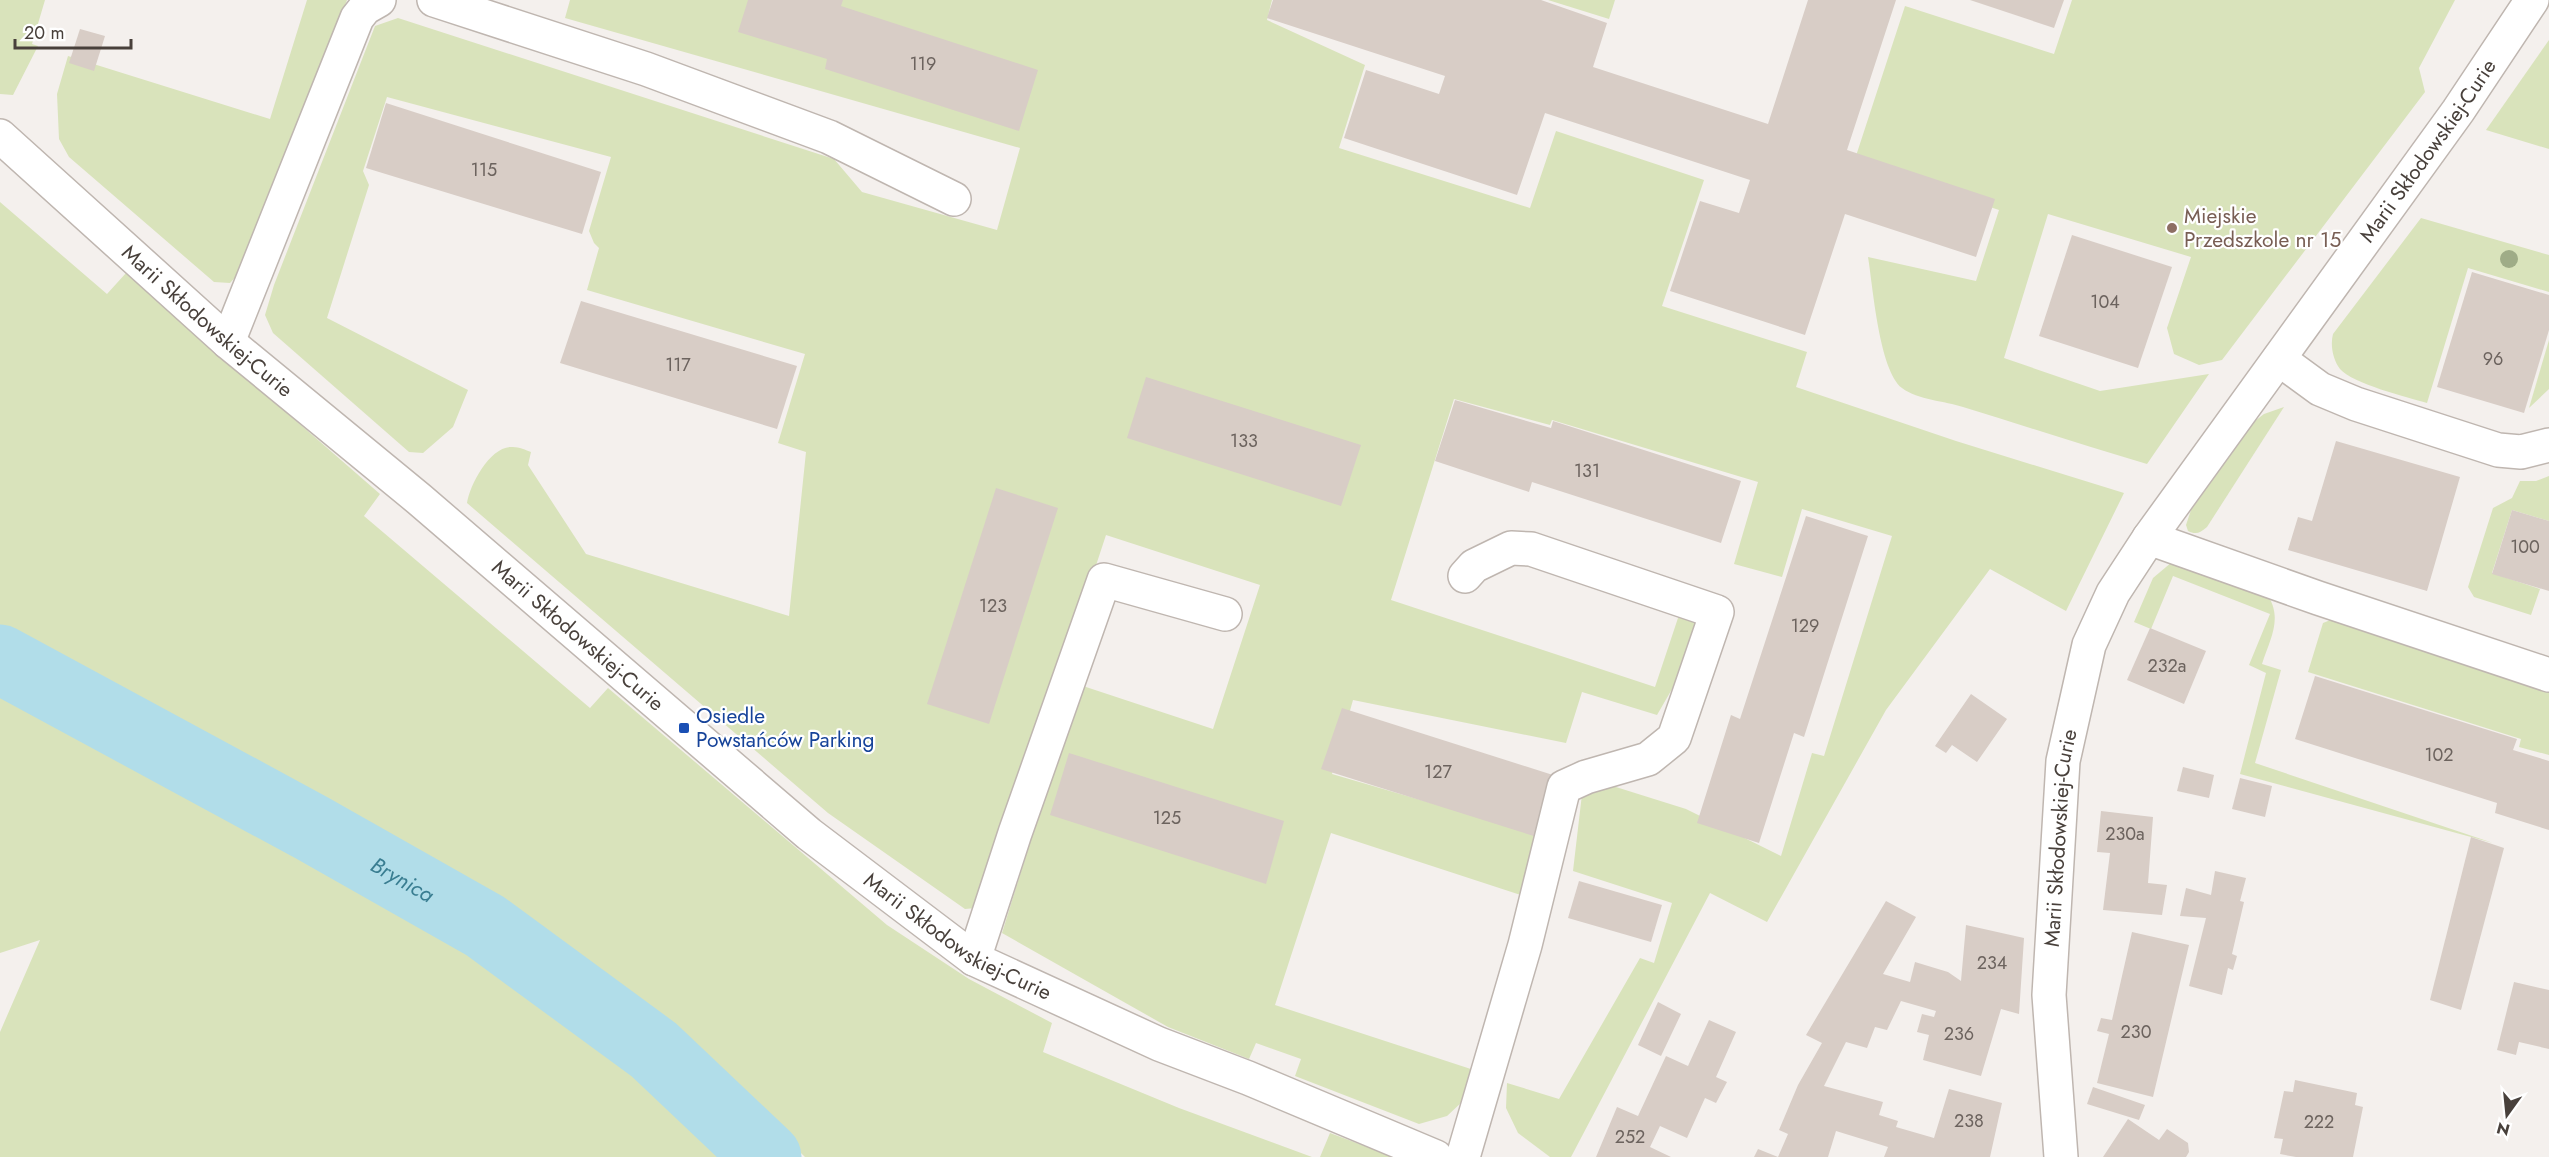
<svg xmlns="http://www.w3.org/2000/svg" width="2549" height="1157" viewBox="0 0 2549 1157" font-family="Jost,sans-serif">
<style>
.green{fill:#d9e3bb}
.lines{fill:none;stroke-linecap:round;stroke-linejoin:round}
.river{stroke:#b1dde9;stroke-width:69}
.building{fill:#d8cdc6}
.minor-casing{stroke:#bfb6b0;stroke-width:36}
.minor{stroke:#fff;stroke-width:33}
.tree{fill:#9fac87}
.education-dot{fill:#8d6e63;stroke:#fff;stroke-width:2}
.transit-dot{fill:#1a4fb4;stroke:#fff;stroke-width:2}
.labels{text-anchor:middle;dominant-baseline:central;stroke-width:4.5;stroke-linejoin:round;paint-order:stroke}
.number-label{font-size:18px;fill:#6c635e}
.street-label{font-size:21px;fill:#48403b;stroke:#fff}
.education-label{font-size:21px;fill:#785e54;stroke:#fff;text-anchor:start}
.transit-label{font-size:21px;fill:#164399;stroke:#fff;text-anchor:start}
.water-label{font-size:22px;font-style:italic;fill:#397d91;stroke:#fff}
</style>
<rect width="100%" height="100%" fill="#f4f0ed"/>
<g class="green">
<path d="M0,0H45L32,44L38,46L13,95L0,94Z"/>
<path d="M307,0H347L247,265L230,283L214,282L69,157L59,139L57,94L68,56L270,119Z"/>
<path d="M570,0H1272L1267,20L1365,65L1339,148L1530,208L1556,131L1704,180L1662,306L1807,352L1796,387L1956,441L2124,493L2066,611L1990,569L1886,710L1767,922L1710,893L1571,1157H1550L1518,1133L1506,1108L1507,1083L1559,1099L1640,958L1654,963L1672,903L1573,871L1584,777L1686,809L1781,856L1812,753L1824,756L1892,536L1802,509L1782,577L1734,564L1758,482L1552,420L1550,425L1454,399L1391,600L1655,687L1681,609L1693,618L1701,639L1657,715L1582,692L1566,743L1353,700L1332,774L1554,839L1536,900L1331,833L1275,1005L1480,1072L1462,1102L1447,1116L1419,1124L1295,1076L1301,1059L1256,1043L1249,1059L1168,1027L1002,933L1036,823L1083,686L1213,729L1260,585L1106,535L1014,814L976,908L965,909L828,813L467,503C470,484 491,445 513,447C519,447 526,450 531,452L528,465L586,554L789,616L806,452L778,443L805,354L587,290L599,248L594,243L589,231L611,157L387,97L363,171L369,185L327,318L468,390L453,427L423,453L409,452L273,333L265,315L274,285L375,26L398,18L834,159L862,192L997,230L1020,148L565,18Z"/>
<path d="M1548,0H1615L1609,19Z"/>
<path d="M2072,0H2455L2419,68L2425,92L2222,360L2199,365L2174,354L2167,328L2191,257L2048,214L2004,358L2100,391L2209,374L2147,464C2085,446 2025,426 1963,407C1945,401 1918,400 1902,388C1879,370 1873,287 1868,257L1976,281L1999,210L1854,162L1905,6L2054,54Z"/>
<path d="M2549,40V149L2486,130Z"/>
<path d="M0,202L107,294L126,273L380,494L364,516L590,708L608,688L887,925L969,979L1052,1023L1043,1052L1179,1108L1312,1157H805L763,1116L556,947L0,626Z"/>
<path d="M2421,218L2549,255V292L2468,268L2427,403C2407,397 2353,384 2340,369C2333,360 2330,345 2333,334Z"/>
<path d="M2549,340V389L2529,408Z"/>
<path d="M2284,407L2207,527C2200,533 2196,535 2188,531L2186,525L2191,510L2255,421L2264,414Z"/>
<path d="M2549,476V521L2512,510L2492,573L2540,589L2531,615L2474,597L2468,587L2493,508L2512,498L2520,481H2536Z"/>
<path d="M2172,562L2265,591C2284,617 2271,636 2262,664L2281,670L2255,763L2493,843L2240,774L2266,673L2249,665L2270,614L2173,576L2151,629L2134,622L2153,578Z"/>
<path d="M2333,619L2549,690V755L2519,747L2521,739L2308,672L2323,623Z"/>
<path d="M0,689L544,981L728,1157H0V1032L40,940L0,953Z"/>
<path d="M1330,1133L1394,1157H1320Z"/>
</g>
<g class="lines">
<path class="river" id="s1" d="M0,659L312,828L485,926L654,1050L767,1157"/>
</g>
<g class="building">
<path d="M748,0H843L841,6L1038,70L1019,131L825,69L827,59L738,32Z"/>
<path d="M1273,0H1541L1607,23L1593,67L1768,124L1808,0H1896L1847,150L1995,199L1976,257L1845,214L1805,335L1670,291L1700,201L1739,213L1750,180L1545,113L1517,195L1344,138L1366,70L1439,94L1445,76L1267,18Z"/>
<path d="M1970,0H2064L2054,28Z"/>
<path d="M80,29L105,36L94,71L69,63Z"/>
<path d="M386,103L601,172L582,234L366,168Z"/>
<path d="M2072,235L2172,267L2138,368L2039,336Z"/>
<path d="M2472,272L2549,295V330L2524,413L2437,387Z"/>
<path d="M581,301L797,366L777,429L560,363Z"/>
<path d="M1146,377L1361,445L1341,506L1127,438Z"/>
<path d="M1455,400L1551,428L1553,421L1741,481L1721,543L1532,482L1529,492L1435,461Z"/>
<path d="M2336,441L2460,477L2427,591L2288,550L2298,517L2312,521Z"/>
<path d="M996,488L1058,508L989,724L927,704Z"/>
<path d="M2512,510L2549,521V591L2492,574Z"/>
<path d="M1806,516L1868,536L1804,737L1794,733L1759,843L1697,823L1731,715L1740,719Z"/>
<path d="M2150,628L2206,651L2184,704L2127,680Z"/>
<path d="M2315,676L2517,739L2513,750L2549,761V830L2495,813L2497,803L2295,739Z"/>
<path d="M1971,694L2007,719L1977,762L1952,745L1946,753L1935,746Z"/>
<path d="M1342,708L1556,776L1537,837L1321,769Z"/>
<path d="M1069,753L1284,821L1266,884L1050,815Z"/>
<path d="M2183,767L2214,775L2209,798L2177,791Z"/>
<path d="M2240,778L2272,786L2265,817L2232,809Z"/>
<path d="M2101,811L2153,817L2148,883L2167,885L2162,915L2103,910L2110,853L2097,852Z"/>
<path d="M2471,837L2504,848L2461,1010L2430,1000Z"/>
<path d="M2215,871L2246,878L2240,901L2244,902L2232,954L2237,956L2233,970L2228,968L2222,995L2189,986L2206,918L2180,916L2186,888L2211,895Z"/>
<path d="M1579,881L1662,905L1651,942L1568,918Z"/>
<path d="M1886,901L1916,917L1883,974L1910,982L1915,962L1948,972L1961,981L1966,925L2024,938L2019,1014L2001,1009L1981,1076L1923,1060L1929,1035L1917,1032L1922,1014L1934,1017L1936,1011L1901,1001L1887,1030L1875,1027L1867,1048L1846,1042L1824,1086L1883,1102L1879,1115L1898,1121L1896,1127L1934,1138L1949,1089L2002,1103L1990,1157H1884L1888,1147L1836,1131L1828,1157H1778L1788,1134L1779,1130L1798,1085L1822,1043L1806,1035Z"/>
<path d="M2132,932L2189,945L2153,1097L2097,1083L2109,1034L2097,1031L2101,1018L2112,1020Z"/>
<path d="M2514,982L2549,990V1049L2519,1042L2516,1055L2497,1050Z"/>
<path d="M1658,1002L1681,1014L1661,1056L1638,1045Z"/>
<path d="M1709,1020L1736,1032L1716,1077L1727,1082L1716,1103L1705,1098L1687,1138L1660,1126L1650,1147L1671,1157H1596L1617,1107L1638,1116L1666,1056L1688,1066Z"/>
<path d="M2295,1080L2357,1093L2355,1105L2363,1107L2353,1157H2296L2280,1154L2283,1139L2274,1138L2284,1091L2293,1092Z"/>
<path d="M2093,1087L2145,1105L2139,1120L2087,1104Z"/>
<path d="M2128,1119L2159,1140L2167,1129L2188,1143L2189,1152L2186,1157H2103Z"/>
<path d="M1758,1149L1778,1157H1754Z"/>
</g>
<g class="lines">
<defs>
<g id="minor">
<path d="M434,0L646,69L829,137L954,199"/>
<path id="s2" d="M0,136L228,342L419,499L809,834L974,959L1159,1044L1248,1078L1436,1157"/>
<path d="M228,342L357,18L365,8L379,0"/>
<path d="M2279,359L2320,389L2356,404L2498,450L2521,452L2549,445"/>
<path d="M2149,538L2318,598L2549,675"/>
<path d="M974,959L1015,833L1104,580L1225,614"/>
<path d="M1463,1157L1525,945L1564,787L1586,777L1648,759L1674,738L1717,612L1531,549L1511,548L1474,566L1465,576"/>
<path id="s3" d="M2061,1157L2049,995L2063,761L2089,645L2113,593L2149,538L2458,111L2532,0"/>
</g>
</defs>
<use href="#minor" class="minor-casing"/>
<use href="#minor" class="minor"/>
</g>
<circle class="tree" cx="2509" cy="259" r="9"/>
<circle class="education-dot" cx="2172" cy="228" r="6"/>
<rect class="transit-dot" x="678" y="722" width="12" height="12" rx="3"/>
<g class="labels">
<g class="number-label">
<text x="923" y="64">119</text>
<text x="484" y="170">115</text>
<text x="2105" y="302">104</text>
<text x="2493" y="359">96</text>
<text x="678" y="365">117</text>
<text x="1244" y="441">133</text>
<text x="1587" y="471">131</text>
<text x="2525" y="547">100</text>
<text x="993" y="606">123</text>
<text x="1805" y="626">129</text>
<text x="2167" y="666">232a</text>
<text x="2439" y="755">102</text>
<text x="1438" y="772">127</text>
<text x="1167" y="818">125</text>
<text x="2125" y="834">230a</text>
<text x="1992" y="963">234</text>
<text x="2136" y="1032">230</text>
<text x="1959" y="1034">236</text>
<text x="1969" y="1121">238</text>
<text x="2319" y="1122">222</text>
<text x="1630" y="1137">252</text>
</g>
<g class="street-label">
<text stroke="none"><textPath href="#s3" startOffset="1116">Marii Skłodowskiej-Curie</textPath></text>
<text stroke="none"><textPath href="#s2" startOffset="278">Marii Skłodowskiej-Curie</textPath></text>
<text stroke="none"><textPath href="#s2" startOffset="764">Marii Skłodowskiej-Curie</textPath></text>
<text stroke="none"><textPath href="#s3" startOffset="320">Marii Skłodowskiej-Curie</textPath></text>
<text stroke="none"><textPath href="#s2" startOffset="1250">Marii Skłodowskiej-Curie</textPath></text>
</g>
<g class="education-label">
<text x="2184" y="216">Miejskie<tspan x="2184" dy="24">Przedszkole nr 15</tspan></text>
</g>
<g class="transit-label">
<text x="696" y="716">Osiedle<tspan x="696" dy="24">Powstańców Parking</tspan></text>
</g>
<g class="water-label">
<text stroke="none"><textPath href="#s1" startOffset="459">Brynica</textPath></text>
</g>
</g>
<g transform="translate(2507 1115) rotate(195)" stroke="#ffffff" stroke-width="4.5" paint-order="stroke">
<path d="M0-4.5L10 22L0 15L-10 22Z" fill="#48403b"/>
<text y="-9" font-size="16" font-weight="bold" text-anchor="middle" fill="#48403b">N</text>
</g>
<path d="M15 39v9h116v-9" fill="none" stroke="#48403b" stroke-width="3"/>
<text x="24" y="39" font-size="18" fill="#48403b" stroke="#ffffff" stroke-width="4.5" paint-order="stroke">20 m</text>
</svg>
